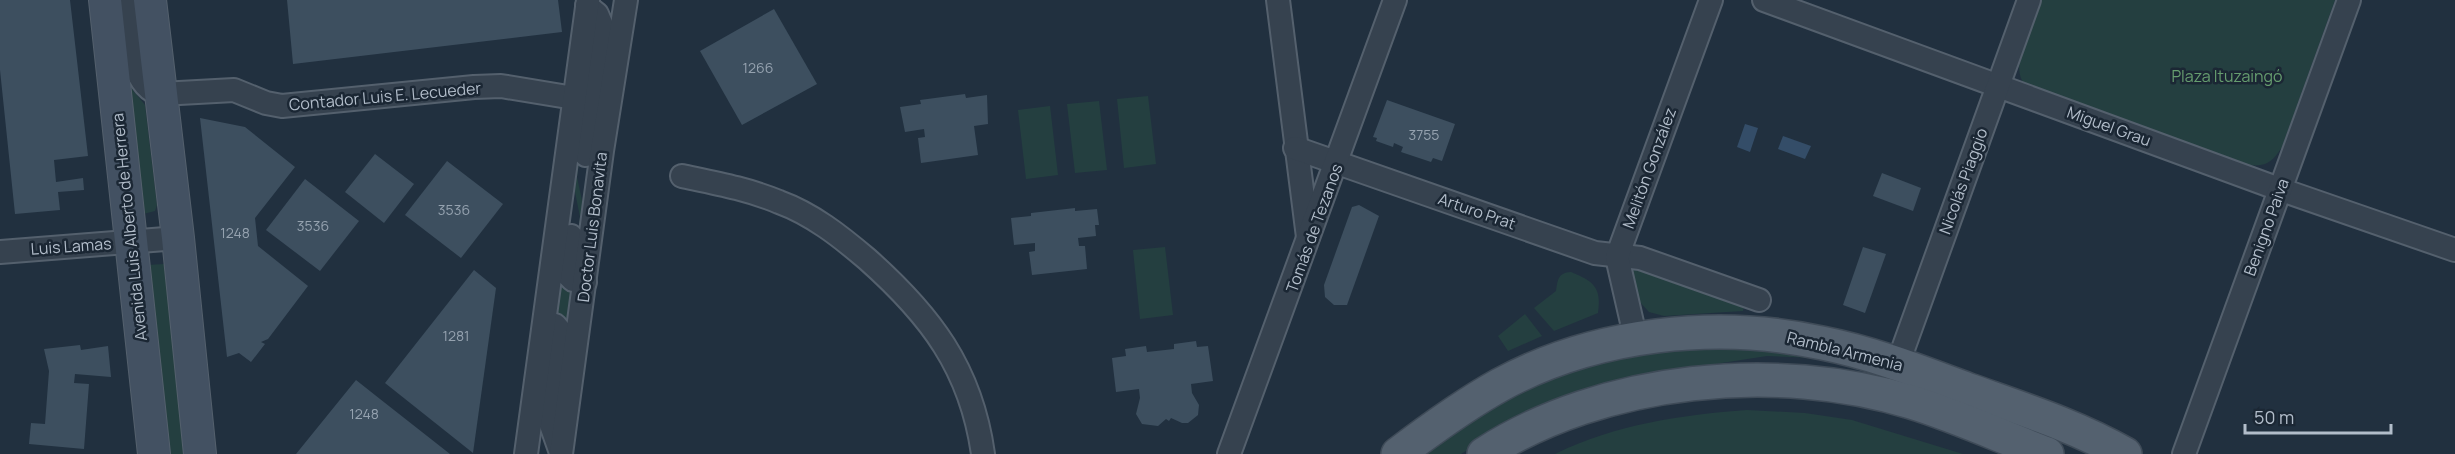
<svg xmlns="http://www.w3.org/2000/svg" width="2455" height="454" viewBox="0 0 2455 454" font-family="Manrope,sans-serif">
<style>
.green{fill:#243f40}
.water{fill:#344d68}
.building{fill:#3d4f5f}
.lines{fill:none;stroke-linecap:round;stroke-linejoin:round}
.minor-casing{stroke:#54606d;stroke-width:26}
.secondary-casing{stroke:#54606d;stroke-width:34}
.primary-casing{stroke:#3f4b58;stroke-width:36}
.minor{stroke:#36424f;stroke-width:22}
.secondary{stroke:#435162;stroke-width:32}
.primary{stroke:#54616f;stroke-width:33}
.labels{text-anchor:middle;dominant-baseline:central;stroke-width:5;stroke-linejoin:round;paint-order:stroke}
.number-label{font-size:14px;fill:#95a2af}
.park-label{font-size:16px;fill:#669d6f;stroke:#1b2734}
.street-label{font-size:16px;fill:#b2bdca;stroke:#1b2734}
</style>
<rect width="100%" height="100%" fill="#21303f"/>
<g class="green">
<path d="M2041,0H2335L2282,147C2273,161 2267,167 2250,165L2026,86C2007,67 2033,22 2041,0Z"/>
<path d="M597,36L577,177L584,210L573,268L580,217L573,182Z"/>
<path d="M127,58L131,88L145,105L157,205L155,211L143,214Z"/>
<path d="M1148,96L1156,164L1124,168L1117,99Z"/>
<path d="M1099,101L1107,170L1075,173L1067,104Z"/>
<path d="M1050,106L1058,175L1026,179L1018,110Z"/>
<path d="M1165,247L1173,315L1140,319L1133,250Z"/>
<path d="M164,264L166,267L187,454H164L147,265Z"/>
<path d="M1632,267L1745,301L1743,311L1664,316L1649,312L1638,300Z"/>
<path d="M1571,272C1593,281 1602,287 1598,313L1554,331L1534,308L1556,291C1558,279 1558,273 1571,272Z"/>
<path d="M561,275L572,293L567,335L556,315Z"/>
<path d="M1525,314L1542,336L1508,351L1498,336Z"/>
<path d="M1719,343L1814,358L1767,356L1683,369L1515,420L1461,454H1425L1470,419L1540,383L1604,357Z"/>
<path d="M1747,410L1805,413L1852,420L1963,454H1555C1616,424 1681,415 1747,410Z"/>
</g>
<g class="water">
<path d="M1745,124L1758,128L1750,152L1737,147Z"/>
<path d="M1783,136L1811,146L1805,159L1778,149Z"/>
</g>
<g class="building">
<path d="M0,0H70L88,156L54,160L56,182L83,178L84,190L58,192L60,210L15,214L0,70Z"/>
<path d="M287,0H558L562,32L293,64Z"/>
<path d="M774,9L817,84L742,125L700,51Z"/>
<path d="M965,94L966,98L987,95L988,124L974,126L978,155L921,163L918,138L925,137L924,129L905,132L900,107L921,104L920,100Z"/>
<path d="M1387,100L1455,124L1442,161L1433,158L1431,162L1401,152L1403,147L1394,143L1393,147L1376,141L1377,138L1373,137Z"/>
<path d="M200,118L245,127L295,167L255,218L258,246L308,286L268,339L261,342L265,344L251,362L239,353L227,357Z"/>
<path d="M375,154L414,184L384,223L345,192Z"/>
<path d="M447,161L503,204L461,258L405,215Z"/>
<path d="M1882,173L1921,188L1913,211L1873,196Z"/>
<path d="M305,179L359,221L320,271L266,230Z"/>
<path d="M1359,205L1379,216L1347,305H1334L1325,297L1324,285L1352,207Z"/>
<path d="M1075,208V211L1097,209L1099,225H1095L1096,236L1078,238L1079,246H1085L1087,269L1032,275L1029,252L1035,251V243L1014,245L1011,218L1031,216V213Z"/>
<path d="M1863,247L1886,254L1865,313L1843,305Z"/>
<path d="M474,270L496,288L473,453L385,383Z"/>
<path d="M1196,341L1197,347L1208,346L1213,381L1191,384L1192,393L1199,405L1198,415L1188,423H1182L1171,418L1169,421L1166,419L1158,426L1142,424L1136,414L1140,398L1139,389L1116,392L1112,358L1126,356L1125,349L1146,346L1147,352L1174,349V344Z"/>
<path d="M80,345L81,350L108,346L111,377L75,374L74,383L89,384L84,449L29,444L31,423L45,424L49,371L44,349Z"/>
<path d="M356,380L380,399L450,454H296Z"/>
</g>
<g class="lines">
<defs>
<g id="minor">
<path d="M125,0C128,28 129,88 161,94L234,90L266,103L282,106L474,87L501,86L574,98"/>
<path d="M1278,0L1308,237"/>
<path d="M1764,0L2279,189L2455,250"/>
<path d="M1295,148L1595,253L1640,258L1759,300"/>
<path d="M586,155L603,28L597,14L587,6"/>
<path d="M682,176C715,183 748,189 779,202C812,214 840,236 867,259C930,315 971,368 983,454"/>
<path d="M571,236L567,274L573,280L585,282"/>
<path d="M0,252L178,238"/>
<path d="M545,323L555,325L561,332L549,419L560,450"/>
<path d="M1636,340L1617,257L1711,0"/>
<path d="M1898,363L2029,0"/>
<path d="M526,454L588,0"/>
<path d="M561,454L602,151L626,0"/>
<path d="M1229,454L1395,0"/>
<path d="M2184,454L2349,0"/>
</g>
<g id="secondary">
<path d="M105,0L154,454"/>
<path d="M150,0L178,238L200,454"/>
</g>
<g id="primary">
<path d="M1398,454C1431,429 1464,405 1500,385C1595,333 1717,320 1822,343C1873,353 1921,372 1969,390C2022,409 2076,426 2125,454"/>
<path d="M1484,454C1603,377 1777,361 1911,402C1957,416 2002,437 2047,454"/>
</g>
</defs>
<use href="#minor" class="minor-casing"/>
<use href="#secondary" class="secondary-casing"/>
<use href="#primary" class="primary-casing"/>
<use href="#minor" class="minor"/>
<use href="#secondary" class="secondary"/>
<use href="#primary" class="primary"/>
</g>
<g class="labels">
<g class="number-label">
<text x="758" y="67">1266</text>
<text x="1424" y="134">3755</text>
<text x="454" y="209">3536</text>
<text x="313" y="225">3536</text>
<text x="235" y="232">1248</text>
<text x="456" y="335">1281</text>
<text x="364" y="413">1248</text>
</g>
<g class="park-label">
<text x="2227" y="76">Plaza Ituzaingó</text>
</g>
<g class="street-label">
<text transform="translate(385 96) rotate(-5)">Contador Luis E. Lecueder</text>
<text transform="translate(2109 126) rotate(20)">Miguel Grau</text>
<text transform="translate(1649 168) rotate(-70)">Melitón González</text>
<text transform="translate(1963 181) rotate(-70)">Nicolás Piaggio</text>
<text transform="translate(1477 211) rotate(19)">Arturo Prat</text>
<text transform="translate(129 227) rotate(-96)">Avenida Luis Alberto de Herrera</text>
<text transform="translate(592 227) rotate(-83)">Doctor Luis Bonavita</text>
<text transform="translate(2266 227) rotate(-70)">Benigno Paiva</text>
<text transform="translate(1314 228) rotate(-70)">Tomás de Tezanos</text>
<text transform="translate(71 246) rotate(-4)">Luis Lamas</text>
<text transform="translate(1845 351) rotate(14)">Rambla Armenia</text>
</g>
</g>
<path d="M2245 424v9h146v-9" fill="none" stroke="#b2bdca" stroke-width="3"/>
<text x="2254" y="424" font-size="18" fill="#b2bdca" stroke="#1b2734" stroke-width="4.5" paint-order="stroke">50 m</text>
</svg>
